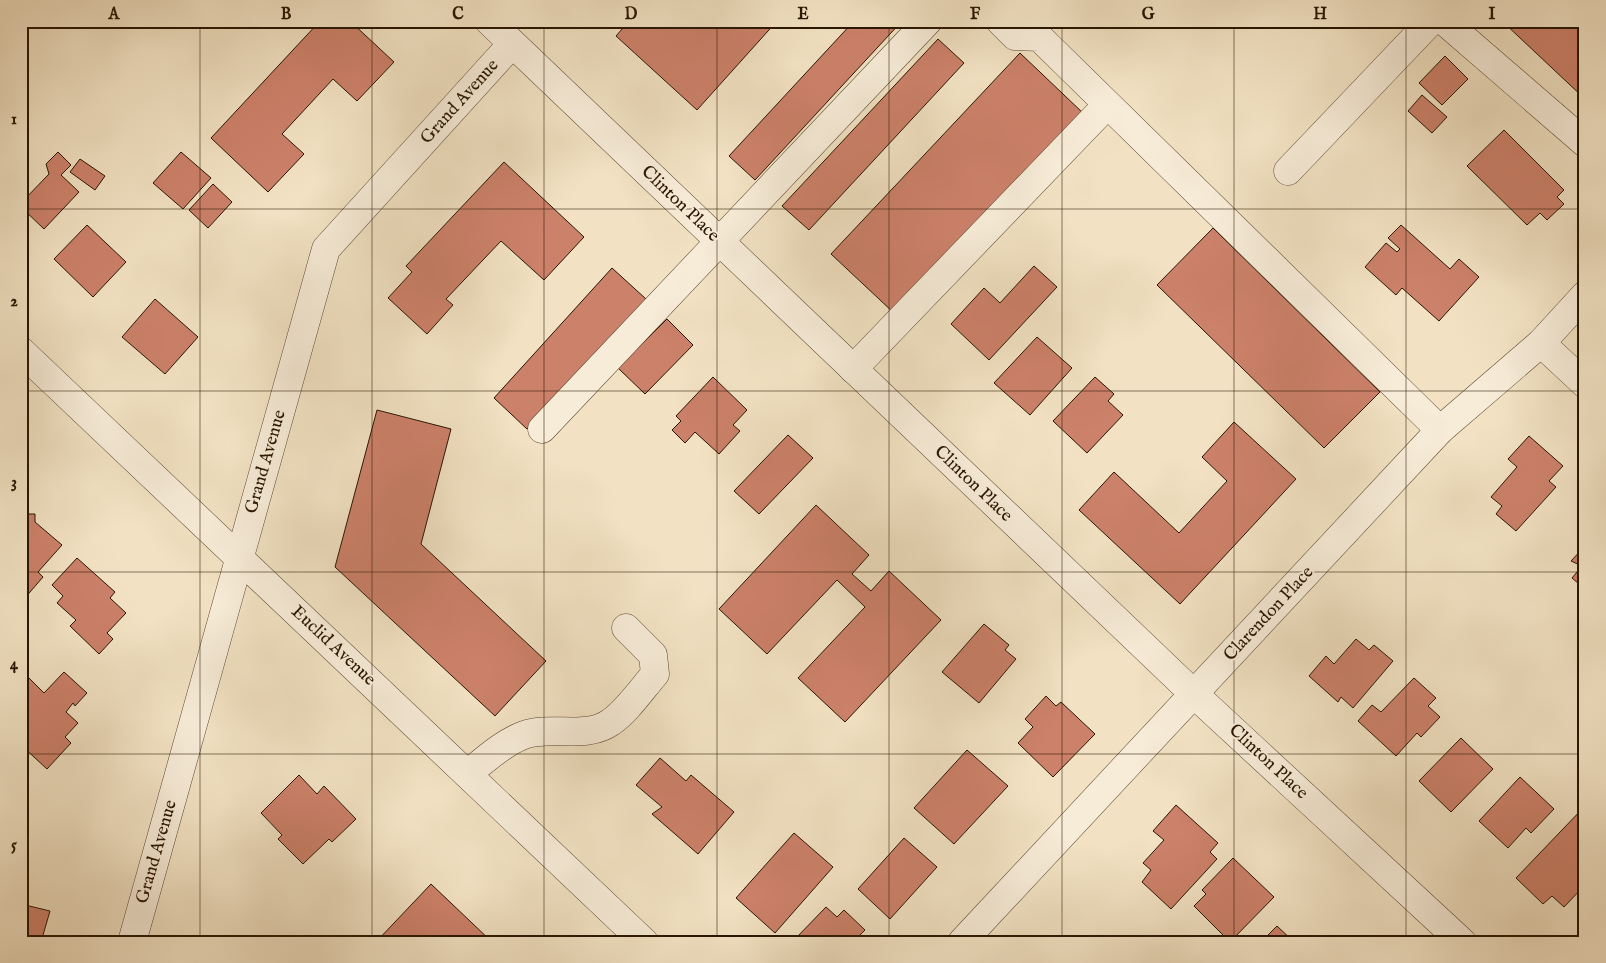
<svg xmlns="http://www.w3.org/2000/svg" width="1606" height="963" viewBox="0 0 1606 963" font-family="'IM FELL English',serif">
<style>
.building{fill:#cc816a;stroke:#291500}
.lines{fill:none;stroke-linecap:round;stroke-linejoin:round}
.minor-casing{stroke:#5b4831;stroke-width:29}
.minor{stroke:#f7ecd8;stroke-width:28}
.grid{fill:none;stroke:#291500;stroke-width:1;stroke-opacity:0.55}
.labels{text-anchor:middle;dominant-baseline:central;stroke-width:4;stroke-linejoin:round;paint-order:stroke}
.street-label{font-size:18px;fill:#291500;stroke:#f7ecd8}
.neatline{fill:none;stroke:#291500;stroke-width:2}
.grid-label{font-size:16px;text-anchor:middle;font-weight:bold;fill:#291500}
</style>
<rect width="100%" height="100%" fill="#f2e2c3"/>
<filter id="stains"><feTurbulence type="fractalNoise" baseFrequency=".004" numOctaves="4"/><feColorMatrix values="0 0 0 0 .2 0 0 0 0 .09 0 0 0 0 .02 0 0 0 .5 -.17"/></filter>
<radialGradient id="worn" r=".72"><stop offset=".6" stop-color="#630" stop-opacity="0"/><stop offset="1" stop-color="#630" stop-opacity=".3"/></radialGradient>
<g class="building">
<path d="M228,21H242L235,28Z"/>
<path d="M320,21H350L394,62L357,101L333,79L282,134L304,154L268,192L211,138Z"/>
<path d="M629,21H777L697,110L616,36Z"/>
<path d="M854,21H902L755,180L729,156Z"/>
<path d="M1502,21H1585V99Z"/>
<path d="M938,39L964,63L809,230L782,206Z"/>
<path d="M1020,53L1084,114L895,314L831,254Z"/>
<path d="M1445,56L1468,79L1442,105L1419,83Z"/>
<path d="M1422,95L1447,117L1432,133L1408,111Z"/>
<path d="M1504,130L1564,190L1557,197L1564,204L1547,220L1540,213L1527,225L1467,166Z"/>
<path d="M58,152L71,165L61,175L79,192L44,229L21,207V203L49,174L46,164Z"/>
<path d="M181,152L211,178L183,209L153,183Z"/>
<path d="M80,159L105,176L95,190L70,172Z"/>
<path d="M504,162L584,237L544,280L501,241L446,299L453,305L427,334L388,298L412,272L406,266Z"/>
<path d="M213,184L232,202L208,228L189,210Z"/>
<path d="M87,225L126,262L93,297L54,259Z"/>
<path d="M1401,225L1450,269L1459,259L1479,277L1439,321L1402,288L1396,295L1365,267L1386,243L1397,252L1400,249L1388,238Z"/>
<path d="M1213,228L1380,392L1324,448L1157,285Z"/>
<path d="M1034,266L1057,287L989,360L951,324L984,288L1000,303Z"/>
<path d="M612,268L646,299L527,429L494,398Z"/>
<path d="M155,299L198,337L165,374L122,337Z"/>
<path d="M667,319L693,345L645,394L618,368Z"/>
<path d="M1037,337L1072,368L1030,415L994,383Z"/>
<path d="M713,377L747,410L733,425L740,431L719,454L695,432L685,443L672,430L681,421L676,416Z"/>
<path d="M1095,377L1114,394L1108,401L1123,415L1087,453L1053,421Z"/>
<path d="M377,410L451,429L421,544L546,661L495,716L335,567Z"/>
<path d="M1234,422L1296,479L1180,604L1079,510L1114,472L1179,533L1227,481L1202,457Z"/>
<path d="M788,435L813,458L759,514L734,491Z"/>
<path d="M1529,436L1563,466L1549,481L1556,487L1516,531L1496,514L1502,506L1491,497L1517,467L1508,459Z"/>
<path d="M816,505L869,555L852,574L871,591L889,571L941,620L845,722L798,678L865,607L837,580L767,654L719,609Z"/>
<path d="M22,514H35V522L62,545L38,572L43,577L24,599L21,597Z"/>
<path d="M1585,546V589L1572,578L1582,566L1571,561Z"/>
<path d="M77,558L115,592L110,598L126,613L107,633L113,639L99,654L70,626L76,620L57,603L63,596L52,585Z"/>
<path d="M984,624L1009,645L1005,650L1016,659L979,703L942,672Z"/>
<path d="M1356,639L1369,650L1374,645L1393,661L1353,708L1341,697L1338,702L1309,676L1326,656L1334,664Z"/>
<path d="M21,647L28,653L21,661Z"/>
<path d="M64,672L87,693L75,706L73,703L66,712L78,723L65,737L71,743L47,769L21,745V685L28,677L44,693Z"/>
<path d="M1414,678L1436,698L1428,706L1440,717L1421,737L1417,733L1396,756L1358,721L1372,705L1381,712Z"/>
<path d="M1046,696L1056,706L1061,702L1095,734L1053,777L1018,743L1033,727L1025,719Z"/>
<path d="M1461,738L1493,769L1451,812L1419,781Z"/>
<path d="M967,750L1008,786L954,844L914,808Z"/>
<path d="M660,758L686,781L691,775L734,812L698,854L652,814L662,807L636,785Z"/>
<path d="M299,775L317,794L324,786L356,819L332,842L329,839L303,864L278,839L282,835L261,813Z"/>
<path d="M1520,777L1554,809L1531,833L1526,828L1508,848L1479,821Z"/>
<path d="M1176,805L1218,843L1210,852L1217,859L1171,909L1142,882L1151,870L1143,863L1164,840L1153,831Z"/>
<path d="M1585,806V885L1564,907L1552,896L1543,904L1516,878Z"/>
<path d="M794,833L833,867L775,933L736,898Z"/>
<path d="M904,838L937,867L890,919L858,889Z"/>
<path d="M1233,858L1274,897L1230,942L1194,906L1206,894L1202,890Z"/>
<path d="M431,884L492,942H376Z"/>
<path d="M21,904L50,911L41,942H21Z"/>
<path d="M826,907L837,917L844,910L865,930L853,942H800L796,938Z"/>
<path d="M1277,926L1294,942H1261Z"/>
</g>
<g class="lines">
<defs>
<g id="minor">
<path d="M489,21L1194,694L1462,942"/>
<path d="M1000,21L1015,36L1039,37L1440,430"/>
<path d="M1444,21L1585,143"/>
<path d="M1288,171L1431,21"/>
<path d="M1541,343L1585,384"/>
<path d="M21,351L644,942"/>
<path d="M853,369L1107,105"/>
<path d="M542,429L928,21"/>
<path d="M467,774C485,760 503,743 524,735C552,725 586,740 611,722C626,712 642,689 655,674L653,655L626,628"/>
<path d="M132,942L326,249L512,44"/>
<path d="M962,942L1440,430L1541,343L1585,295"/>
</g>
</defs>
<use href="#minor" class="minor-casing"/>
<use href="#minor" class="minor"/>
</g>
<path class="grid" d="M200,21V942M372,21V942M544,21V942M717,21V942M889,21V942M1062,21V942M1234,21V942M1406,21V942M21,209H1585M21,391H1585M21,572H1585M21,754H1585"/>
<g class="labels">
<g class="street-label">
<text transform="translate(460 102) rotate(-48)">Grand Avenue</text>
<text transform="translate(680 204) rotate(44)">Clinton Place</text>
<text transform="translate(266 462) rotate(-74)">Grand Avenue</text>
<text transform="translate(973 484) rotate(44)">Clinton Place</text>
<text transform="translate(1269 614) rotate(-47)">Clarendon Place</text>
<text transform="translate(333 646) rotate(43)">Euclid Avenue</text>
<text transform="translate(1268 762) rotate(43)">Clinton Place</text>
<text transform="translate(157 852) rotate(-74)">Grand Avenue</text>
</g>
</g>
<rect width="1606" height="963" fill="none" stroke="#f2e2c3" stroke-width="55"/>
<rect x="28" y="28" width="1550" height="908" class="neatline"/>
<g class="grid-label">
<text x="114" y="19">A</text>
<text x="286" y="19">B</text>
<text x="458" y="19">C</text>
<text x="631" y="19">D</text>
<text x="803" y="19">E</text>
<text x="975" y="19">F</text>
<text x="1148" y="19">G</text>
<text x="1320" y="19">H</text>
<text x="1492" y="19">I</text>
<text x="14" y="124">1</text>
<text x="14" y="306">2</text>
<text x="14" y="487">3</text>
<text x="14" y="669">4</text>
<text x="14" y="850">5</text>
</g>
<rect width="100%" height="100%" filter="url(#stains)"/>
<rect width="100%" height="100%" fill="url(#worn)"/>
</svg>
